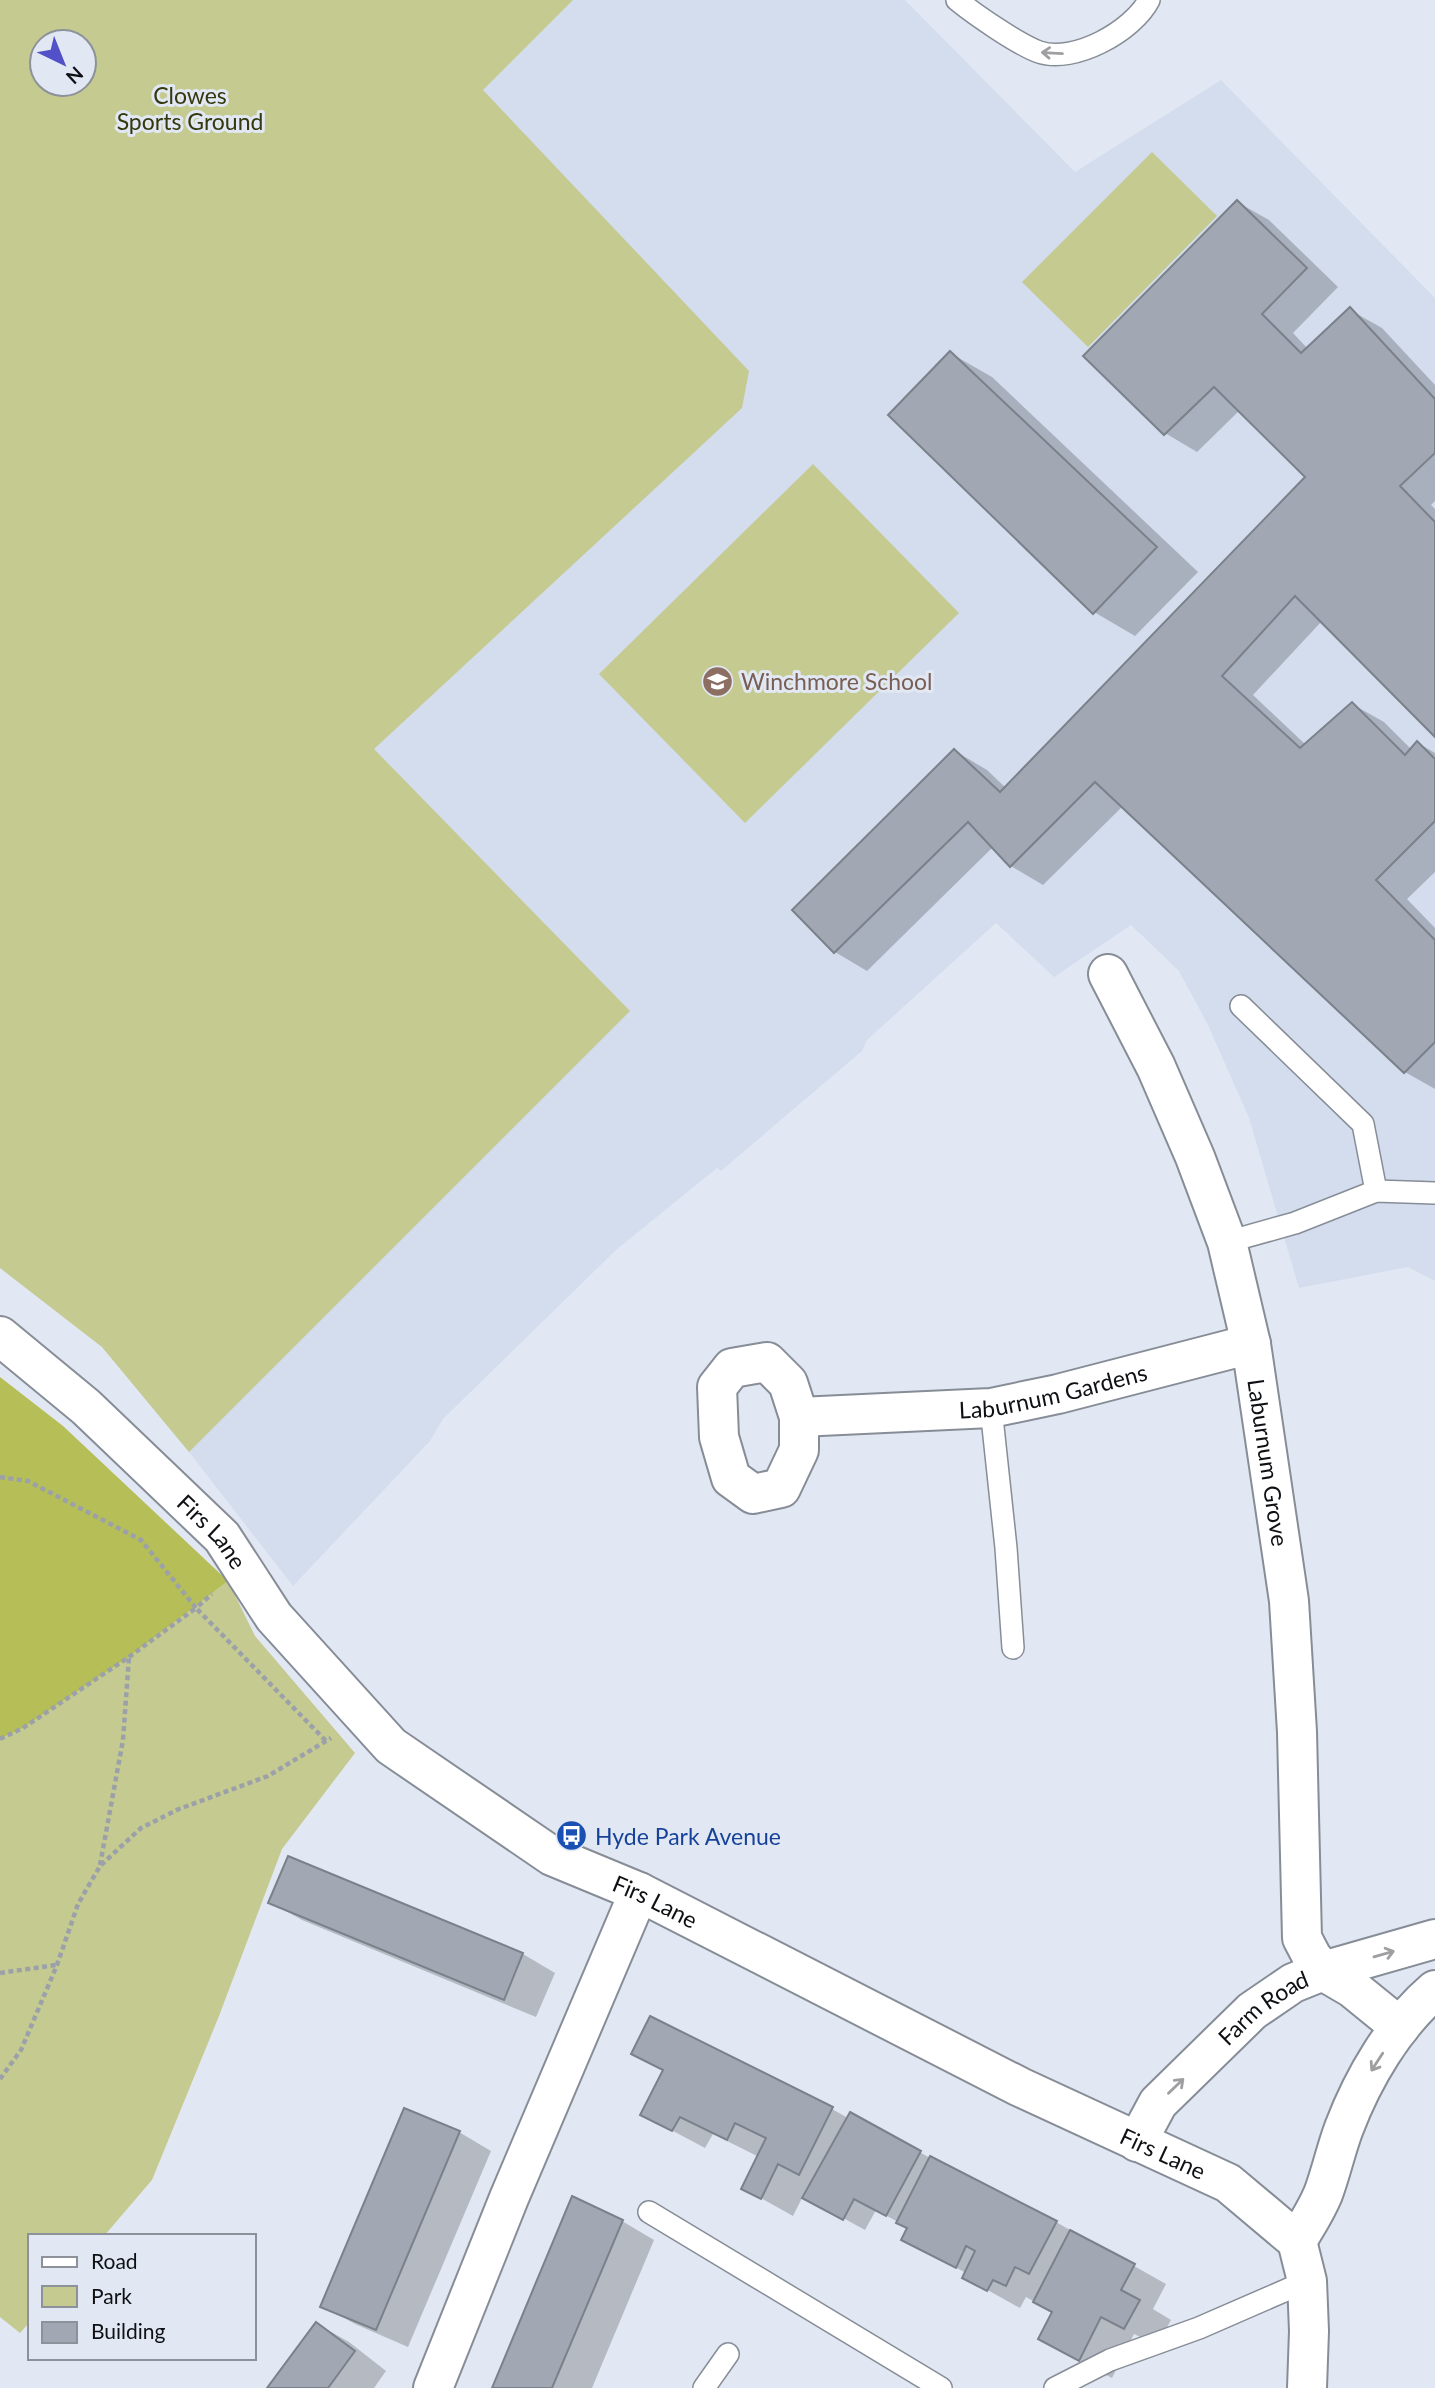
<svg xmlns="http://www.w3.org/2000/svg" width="1435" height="2388" viewBox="0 0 1435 2388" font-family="Lato,sans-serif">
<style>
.built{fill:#d3ddee}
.green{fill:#c4ca90;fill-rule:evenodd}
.forest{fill:#b5be57}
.shadow{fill:#0003}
.building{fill:#a2a8b3;stroke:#7b818a;stroke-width:2}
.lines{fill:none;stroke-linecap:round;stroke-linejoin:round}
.lane-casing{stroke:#878d97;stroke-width:24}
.street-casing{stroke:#878d97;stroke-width:42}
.secondary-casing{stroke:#878d97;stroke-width:42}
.path{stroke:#9ca1a9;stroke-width:4.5;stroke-dasharray:5 3.5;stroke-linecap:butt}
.lane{stroke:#fff;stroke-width:21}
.street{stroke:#fff;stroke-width:38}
.secondary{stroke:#fff;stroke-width:38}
.oneway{stroke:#9f9fa1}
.labels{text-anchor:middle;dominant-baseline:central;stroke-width:6;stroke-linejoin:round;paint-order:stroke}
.park-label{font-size:23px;fill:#35380c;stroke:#e2e8f3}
.education-label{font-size:23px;fill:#785e54;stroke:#e2e8f3;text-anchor:start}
.street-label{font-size:23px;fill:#0e1014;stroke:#e2e8f3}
.transit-label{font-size:23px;fill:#164399;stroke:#e2e8f3;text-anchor:start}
</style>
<rect width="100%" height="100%" fill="#e2e8f3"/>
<path class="built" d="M461,0H905L1075,172L1221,80L1435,298V1281L1408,1267L1299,1288L1249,1118L1208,1025L1179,971L1131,925L1054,977L996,923L867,1040L862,1051L721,1171L717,1168L616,1250L443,1419L430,1441L293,1586L189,1452L102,1347L0,1268Z"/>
<g class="green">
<path d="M0,0H573L483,90L749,371L742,408L374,749L630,1011L189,1452L102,1347L0,1268ZM42,42H84V84H42Z"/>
<path d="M1152,152L1217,216L1088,347L1022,282Z"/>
<path d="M813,464L959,613L745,823L599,674Z"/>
<path d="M228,1581L255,1636L355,1753L282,1849L219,2016L152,2180L104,2236H30V2322L20,2333L0,2317V1739L23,1728L129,1657Z"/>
</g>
<path class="forest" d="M0,1377L63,1426L228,1581L129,1657L23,1728L0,1739Z"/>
<g class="shadow">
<path d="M1237,202L1269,220L1338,287L1293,333L1308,349L1350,310L1382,328L1435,385V501L1431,505L1435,509V735L1322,621L1253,695L1306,745L1352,704L1384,722L1412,750L1418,743L1435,753V872L1407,899L1435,928V1089L1405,1072L1123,806L1043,885L1011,866L993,847L867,971L835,952L955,751L987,770L1006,788L1308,477L1240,410L1197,452L1165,433Z"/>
<path d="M950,353L992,377L1198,572L1135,636L1094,612Z"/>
<path d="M289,1858L523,1954L555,1973L536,2017L302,1920L270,1902Z"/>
<path d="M633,2053L832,2109L848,2118L851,2114L932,2159L1056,2222L1166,2284L1153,2309L1171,2320L1157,2345L1134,2334L1112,2378L1072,2357L1054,2313L1026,2297L1020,2308L964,2277L966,2273L903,2239L909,2228L876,2210L865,2230L803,2196L793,2216L743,2188L759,2157L713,2134L705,2148L643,2115L664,2071Z"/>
<path d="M459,2132L491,2151L408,2347L355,2324L323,2306Z"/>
<path d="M622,2221L654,2240L592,2388H494Z"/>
<path d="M317,2324L349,2342L386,2371L374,2388H269Z"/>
</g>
<g class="building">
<path d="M1237,200L1307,268L1262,314L1301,353L1350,307L1435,399V453L1400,486L1435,522V737L1295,596L1222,676L1300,748L1352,702L1405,755L1417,741L1435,759V821L1376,880L1435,940V1042L1404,1073L1095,782L1010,867L968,822L834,953L792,910L954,749L1000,792L1305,477L1214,387L1164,435L1083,356Z"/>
<path d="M950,351L1157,547L1093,614L888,415Z"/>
<path d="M288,1856L523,1953L504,2000L268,1903Z"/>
<path d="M650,2016L833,2107L799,2175L778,2164L761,2199L741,2189L766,2138L735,2123L727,2140L680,2117L672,2131L640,2115L663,2070L631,2054Z"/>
<path d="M404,2108L460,2131L376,2330L320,2307Z"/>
<path d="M850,2112L921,2151L886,2216L854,2199L843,2220L802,2198Z"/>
<path d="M930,2156L1057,2221L1029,2274L1015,2267L1006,2286L993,2280L987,2291L962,2278L975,2251L966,2246L956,2268L901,2240L907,2228L896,2223Z"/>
<path d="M572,2196L623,2220L552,2388H492Z"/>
<path d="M1070,2230L1135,2264L1121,2290L1140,2300L1124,2329L1101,2317L1079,2361L1038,2339L1052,2312L1033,2302Z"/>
<path d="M316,2322L355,2351L328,2388H267Z"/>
</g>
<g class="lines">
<defs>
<g id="lane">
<path d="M957,0C974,14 1019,45 1039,52C1074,64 1133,31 1149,0"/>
<path d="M1241,1006L1363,1124L1376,1191"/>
<path d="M1227,1242L1295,1223L1376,1191L1435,1193"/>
<path d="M991,1408L1006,1548L1013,1648"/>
<path d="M649,2212L941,2388"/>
<path d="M704,2388L728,2354"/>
<path d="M1055,2388L1110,2360L1199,2328L1307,2281"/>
</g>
<g id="street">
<path id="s1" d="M1108,974L1156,1067L1195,1157L1227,1242L1251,1344L1289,1601L1297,1732L1302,1938L1312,1957L1323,1971L1352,1988L1400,2027"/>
<path d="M767,1362L788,1383L799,1417V1450L781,1488L753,1494L731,1478L719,1437L717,1387L732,1368Z"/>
<path id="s2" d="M799,1417L991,1408L1058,1394L1251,1344"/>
<path d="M433,2388L509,2198L639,1892"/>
</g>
<g id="secondary">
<path id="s3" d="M0,1336L86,1407L222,1537L274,1617L391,1746L552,1856L639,1892L1020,2087L1228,2183L1297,2241L1307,2281L1309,2331L1307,2388"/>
<path id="s4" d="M1137,2142L1158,2103L1252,2011L1293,1983L1323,1971L1435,1939"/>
<path d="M1297,2241C1306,2226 1316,2211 1323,2194C1331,2173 1336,2149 1344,2128C1363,2078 1394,2025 1435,1990"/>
</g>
</defs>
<use href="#lane" class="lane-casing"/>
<use href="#street" class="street-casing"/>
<use href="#secondary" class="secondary-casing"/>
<g class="path">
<path d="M0,1477L28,1481L141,1540L196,1608L212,1594"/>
<path d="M0,1739L23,1728L129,1657L196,1608L326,1741"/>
<path d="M100,1865L123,1740L129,1657"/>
<path d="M0,1973L56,1965"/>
<path d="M0,2079L21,2050L57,1965L78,1904L100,1866L141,1828L179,1809L268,1776L331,1738"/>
</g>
<use href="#lane" class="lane"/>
<use href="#street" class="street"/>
<use href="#secondary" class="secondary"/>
</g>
<defs><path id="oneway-shaft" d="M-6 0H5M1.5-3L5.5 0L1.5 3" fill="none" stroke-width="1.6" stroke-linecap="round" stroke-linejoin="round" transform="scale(1.75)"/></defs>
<g class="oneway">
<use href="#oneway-shaft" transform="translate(1052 53) rotate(-177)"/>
<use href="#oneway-shaft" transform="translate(1384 1954) rotate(-16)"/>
<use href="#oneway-shaft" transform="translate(1377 2062) rotate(123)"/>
<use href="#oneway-shaft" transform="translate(1176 2086) rotate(-44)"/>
</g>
<defs>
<symbol id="school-disc" viewBox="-11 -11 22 22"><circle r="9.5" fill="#8d6e63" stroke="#e2e8f3"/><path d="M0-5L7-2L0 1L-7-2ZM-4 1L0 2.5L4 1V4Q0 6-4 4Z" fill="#fff"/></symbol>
<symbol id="bus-disc" viewBox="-11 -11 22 22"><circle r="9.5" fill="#1a4fb4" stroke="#e2e8f3"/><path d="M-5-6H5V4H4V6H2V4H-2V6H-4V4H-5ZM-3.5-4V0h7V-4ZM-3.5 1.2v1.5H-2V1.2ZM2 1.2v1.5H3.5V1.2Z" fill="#fff"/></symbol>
</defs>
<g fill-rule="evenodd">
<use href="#school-disc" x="700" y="664" width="35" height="35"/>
<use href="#bus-disc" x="554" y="1818" width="35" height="35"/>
</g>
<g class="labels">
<g class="park-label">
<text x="190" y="95">Clowes<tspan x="190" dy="26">Sports Ground</tspan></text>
</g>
<g class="education-label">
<text x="741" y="681">Winchmore School</text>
</g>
<g class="street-label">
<text stroke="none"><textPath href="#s2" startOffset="256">Laburnum Gardens</textPath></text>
<text stroke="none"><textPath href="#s1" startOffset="518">Laburnum Grove</textPath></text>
<text stroke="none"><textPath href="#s3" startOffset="289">Firs Lane</textPath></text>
<text stroke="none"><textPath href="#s3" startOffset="877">Firs Lane</textPath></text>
<text stroke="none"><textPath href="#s4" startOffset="187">Farm Road</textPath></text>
<text stroke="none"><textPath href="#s3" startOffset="1444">Firs Lane</textPath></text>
</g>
<g class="transit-label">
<text x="595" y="1836">Hyde Park Avenue</text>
</g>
</g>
<rect x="28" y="2234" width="228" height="126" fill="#e2e8f3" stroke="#8d929a" stroke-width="2"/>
<rect x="42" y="2257" width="35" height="10" fill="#ffffff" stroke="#8d929a" stroke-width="2"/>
<text x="91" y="2269" font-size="21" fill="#0e1014">Road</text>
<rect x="42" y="2286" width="35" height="21" fill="#c4ca90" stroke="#8d929a" stroke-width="2"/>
<text x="91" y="2304" font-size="21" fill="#0e1014">Park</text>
<rect x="42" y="2322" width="35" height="21" fill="#a2a8b3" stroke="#8d929a" stroke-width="2"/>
<text x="91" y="2339" font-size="21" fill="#0e1014">Building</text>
<g transform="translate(63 63) rotate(137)"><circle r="33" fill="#e2e8f3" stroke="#8d929a" stroke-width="2"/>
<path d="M0-5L12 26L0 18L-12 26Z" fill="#5251c7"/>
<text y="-10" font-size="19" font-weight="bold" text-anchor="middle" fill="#0e1014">N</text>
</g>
</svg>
